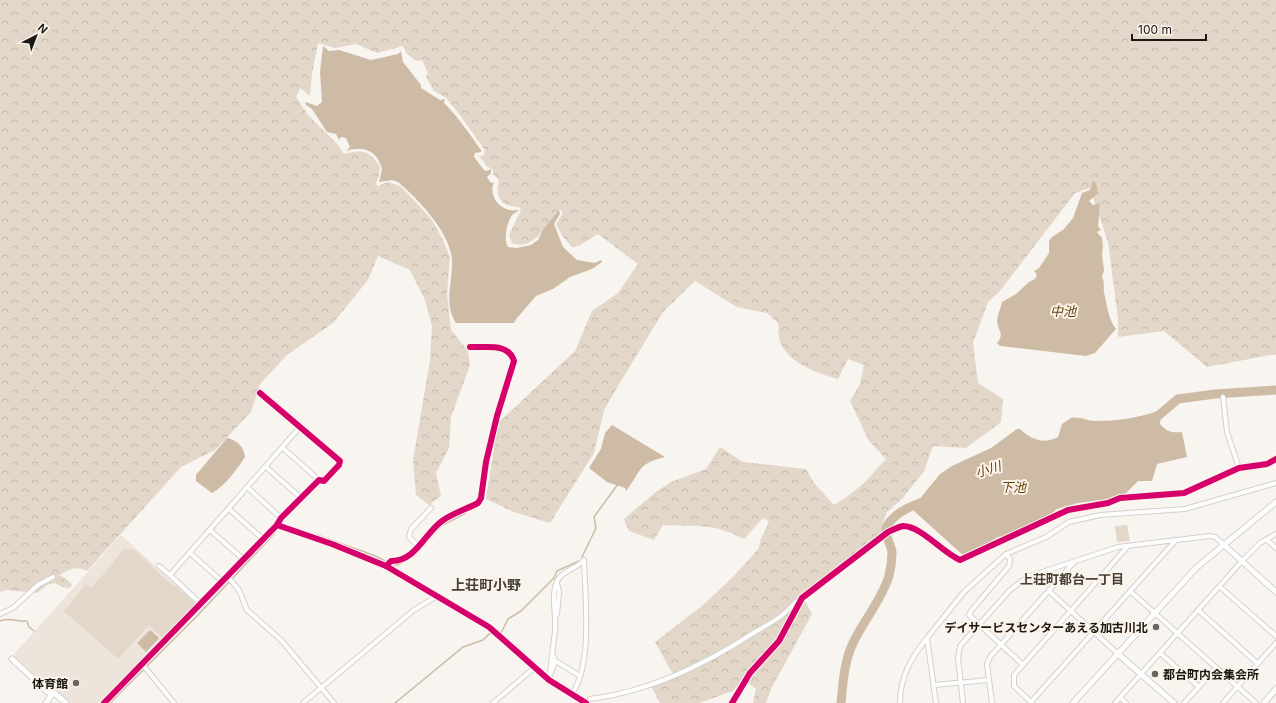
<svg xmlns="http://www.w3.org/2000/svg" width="1276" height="703" viewBox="0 0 1276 703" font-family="Inter,'Noto Sans JP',sans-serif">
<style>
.built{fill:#ede4db}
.forest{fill:url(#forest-crowns)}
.park{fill:#e3d7c9}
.water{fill:#cdbba6}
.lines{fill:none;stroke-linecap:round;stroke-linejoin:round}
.stream{stroke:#cdbba6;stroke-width:1.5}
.river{stroke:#cdbba6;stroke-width:9}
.minor-casing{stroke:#d4d0cd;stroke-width:6}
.tertiary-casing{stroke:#d4d0cd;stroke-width:7}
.minor{stroke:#fefdfd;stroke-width:4}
.tertiary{stroke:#fefdfd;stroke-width:5}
.cycleway-casing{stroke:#fcf4eb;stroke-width:8}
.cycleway{stroke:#d6006c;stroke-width:6}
.poi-dot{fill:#686461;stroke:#fcf4eb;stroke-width:1.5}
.labels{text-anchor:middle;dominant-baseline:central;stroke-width:4;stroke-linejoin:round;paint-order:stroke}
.poi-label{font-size:12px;font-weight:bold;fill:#1a1714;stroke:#fcf4eb;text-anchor:end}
.water-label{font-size:13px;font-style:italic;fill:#603e09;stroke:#fcf4eb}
.neighbourhood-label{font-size:13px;font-weight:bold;fill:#464039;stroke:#fcf4eb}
.quarter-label{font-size:14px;font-weight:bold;fill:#464039;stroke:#fcf4eb}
</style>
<defs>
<pattern id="forest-crowns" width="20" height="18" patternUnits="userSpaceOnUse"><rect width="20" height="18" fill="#e3d7c9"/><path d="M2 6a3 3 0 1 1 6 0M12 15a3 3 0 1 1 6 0" fill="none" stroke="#c2b8ac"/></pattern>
</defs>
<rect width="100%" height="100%" fill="#f8f4ef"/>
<path class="built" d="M121,535L197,604L102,701L98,703H68L53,689H50L15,657V653Z"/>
<path class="forest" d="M0,0H1276V354L1207,367L1164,331L1118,337V319L1108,242L1090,188L1075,193L1000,291L988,302L973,343L978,383L1003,399L1001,422L966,448L933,446L924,471L902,499L887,512L883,523V533L871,540L802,595L812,614L771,689L766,703H753L756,689L743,679L733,691L699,703H660L650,684L674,676L655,642L702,606L733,577L759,548L760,541L769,522L763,518L744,539C712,522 696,527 663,525L654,540L629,531L624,519L657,491L671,482L706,469L720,447L743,462L806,469L814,483L834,505L848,496L863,484L886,459L869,441L850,401L860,384L864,365L848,359L838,379C818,374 789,363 780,342C778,337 779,329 778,323L767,313L737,307L695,281L663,312L615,391L604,410L594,453L550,523L514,512L486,499L498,423L575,351L592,311L618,293L638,264L598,234L580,245L572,247L563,237L556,224L563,213L560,209C549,223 533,252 512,243L509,235L521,210L519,207C500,206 495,197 499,180L493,174V170L487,166L479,156L484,155L485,150L456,110L446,98L434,91L426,77L428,73L422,60L416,61L407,54L403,46L377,53L356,44L335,48L318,43L312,74L310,96L300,88L296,97L308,115L338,145L344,154C363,149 368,151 380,166L379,175L376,184L378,186L388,182L400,186L415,201L432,220L442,238L450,257L447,294L451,330L468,351L470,365L451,417L449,448L436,473L441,496L429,505L416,495L413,460L430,360L432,326L425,300L410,270L378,256L368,280L333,323L287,355L260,384L251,412L215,450L181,467L87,571C78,566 69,568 60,575L72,584L70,588L62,587L55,583L47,585L37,593L6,590L0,592Z"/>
<g class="park">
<path d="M1127,525L1130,541L1117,542L1115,526Z"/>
<path d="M124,549H133L174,587L176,586L196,604L163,638L149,625L118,659L64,611L86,584L92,588Z"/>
</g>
<g class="water">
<path d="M323,46L329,51L339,50L371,60L398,54L401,51L403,62L421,85V88L440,100L445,99L444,103C458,117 469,133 481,150V152L475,153L474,157L484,170L487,171L491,169V173L487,177L491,183L494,182C489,193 496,205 506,209C510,211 516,210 519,210C517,212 515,213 513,214C507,220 503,240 508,247L517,248L531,245L538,240L543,230L559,210L560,214L554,224L563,247L577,260L595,263L601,260L602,262L592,269L570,277L553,289L536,296L517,318L514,323H456C443,303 453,282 452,260C450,232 418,199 398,182L392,180L379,182L382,169C378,151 363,145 346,151L350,147L346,138L341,137L339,140L336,134L327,132L312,109L305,104L306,102L317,106L322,102L320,72Z"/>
<path d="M1093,181L1096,183L1098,193L1089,201L1093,205L1100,203L1098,226L1101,230L1097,232L1102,238L1103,247L1102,255L1104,270L1102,277C1105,283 1103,286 1104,292C1107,305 1108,319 1116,329L1095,353L1086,356L1000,346L997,343C1005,334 998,331 997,321C997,316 1001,308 1002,302L1016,294L1029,282L1035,279L1037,275L1034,271L1039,268L1049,253V241L1052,237L1064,229L1073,218L1082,193L1090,190Z"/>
<path d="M1158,411H1161L1160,424C1167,432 1172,433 1182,432L1187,457L1157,464L1152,481H1138L1126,493L1109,499L1078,503L1057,509L1041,522L1006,536L998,537L967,556H964L914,511L922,496L940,474L952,466L991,448L1017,429H1020C1031,439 1043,445 1058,437L1062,424L1071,418C1079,416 1087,421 1096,421C1116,421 1138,418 1158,411Z"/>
<path d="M612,425L665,457C636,464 642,471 626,491L625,488L607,482L589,468L601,449L605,433Z"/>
<path d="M227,438C237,440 244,447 245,457C237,469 225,486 212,493L196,481V475Z"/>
<path d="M150,630L159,638L146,652L137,643Z"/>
</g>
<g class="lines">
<g class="stream">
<path d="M317,535L373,555L393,565H398L416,554L441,526L466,513"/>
<path d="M582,557L596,528L594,517L618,484"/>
<path d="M0,621C10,617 17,622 27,621L29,627L34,631"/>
<path d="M499,633H501L508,619L521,611L554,578L557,571L579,561"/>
<path d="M110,703L198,615L274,534"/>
<path d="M395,703L463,647L483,640L489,634H493"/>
</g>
<g class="river">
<path d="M1152,421L1178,399L1215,394L1276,390"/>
<path d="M841,703C843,683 844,662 853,643C864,620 881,601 889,576C891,568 892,560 892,552C891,544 883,533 887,526C895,512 913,505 928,500"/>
</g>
<defs>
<g id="minor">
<path d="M260,393L340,461L339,465L324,481L319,480L281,518L277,525"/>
<path d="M1223,397L1227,432L1239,468"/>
<path d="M283,448L319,480"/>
<path d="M266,467L301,498"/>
<path d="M248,488L281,518"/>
<path d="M229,509L263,539"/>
<path d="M210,530L243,559"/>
<path d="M1267,540L1276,548"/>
<path d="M418,546L409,537L411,529L431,508"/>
<path d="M190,553L223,582"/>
<path d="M1006,554L1010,559L1009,566L971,611L969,615L1022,664"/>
<path d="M159,566L170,575"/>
<path d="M386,566L391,561C415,562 425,533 442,521C453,513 467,509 478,503L481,498L486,462L497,416L514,361C508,342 486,348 470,347"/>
<path d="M228,577L239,590L247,610L281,640L334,703"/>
<path d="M1220,587L1276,636"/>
<path d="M1049,591L1117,653"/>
<path d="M1130,591L1256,703"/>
<path d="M202,605L170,575L300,427"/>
<path d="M1198,610L1257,663"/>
<path d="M0,614L13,608L38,585L53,577"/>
<path d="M557,614L559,592L557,583"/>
<path d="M1160,653L1199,687"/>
<path d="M554,660L580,676"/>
<path d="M143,665L174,703"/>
<path d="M551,673L554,665V657"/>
<path d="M549,680C551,664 553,647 555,631C557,614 549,593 559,578C564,571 577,568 584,560"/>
<path d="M934,685L989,680"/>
<path d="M572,694C593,663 585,598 584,560"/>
<path d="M1120,697L1126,703"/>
<path d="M590,699C649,692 706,664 755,632C764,627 773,622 781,616C788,611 794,602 802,598"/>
<path d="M303,703L414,610L437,596"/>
<path d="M493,703L534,668"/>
<path d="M732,703L750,673L779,641L802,598L888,532C893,530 898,527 903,526C921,526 943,553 960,560L1068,510L1108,503L1120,498L1184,493L1239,468L1267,464L1276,459"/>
<path d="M900,703C900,677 911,658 927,638"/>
<path d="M936,703L927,638L964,592L1006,554L1046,537L1069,522L1100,515L1185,509L1276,483"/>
<path d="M963,703L958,658L960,646L1010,590L1027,577L1118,547L1210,536L1215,537L1223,544"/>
<path d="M992,703L987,664L990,657L1075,561"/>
<path d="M1030,703L1176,540"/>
<path d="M1032,703L1014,686V675L1128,546"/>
<path d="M1115,703L1242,561L1260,543L1276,534"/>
<path d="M1184,703L1216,668"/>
<path d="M1223,703L1276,643"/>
</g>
<g id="tertiary">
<path d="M1223,544L1276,592"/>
<path d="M1117,653L1174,703"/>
<path d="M12,659L51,695"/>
<path d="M53,692L66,703"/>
<path d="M46,703L53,693"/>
<path d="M104,703L277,525L332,544L386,566L489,627L549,680L586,703"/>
<path d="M1073,703L1196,568L1276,502"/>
<path d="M1264,703L1276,689"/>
</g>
</defs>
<use href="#minor" class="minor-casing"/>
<use href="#tertiary" class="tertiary-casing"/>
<use href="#minor" class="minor"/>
<use href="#tertiary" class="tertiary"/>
<defs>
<g id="cycleway">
<path d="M277,525L332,544L386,566L489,627L549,680L586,703"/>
<path d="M386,566L391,561C415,562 425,533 442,521C453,513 467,509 478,503L481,498L486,462L497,416L514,361C508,342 486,348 470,347"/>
<path d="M104,703L277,525L281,518L319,480L324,481L339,465L340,461L260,393"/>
<path d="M732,703L750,673L779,641L802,598L888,532C893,530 898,527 903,526C921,526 943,553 960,560L1068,510L1108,503L1120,498L1184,493L1239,468L1267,464L1276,459"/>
</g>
</defs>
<use href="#cycleway" class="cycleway-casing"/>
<use href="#cycleway" class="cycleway"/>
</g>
<g class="poi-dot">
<circle cx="1156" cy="627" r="4"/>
<circle cx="1155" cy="674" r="4"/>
<circle cx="76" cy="683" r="4"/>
</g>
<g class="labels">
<g class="poi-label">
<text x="1148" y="627">デイサービスセンターあえる加古川北</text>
<text x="1163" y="674" text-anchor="start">都台町内会集会所</text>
<text x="68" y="683">体育館</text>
</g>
<g class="water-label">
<text x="1063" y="311">中池</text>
<text transform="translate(988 469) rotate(-17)">小川</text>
<text x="1013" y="487">下池</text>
</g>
<g class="neighbourhood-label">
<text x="1072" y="579">上荘町都台一丁目</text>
</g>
<g class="quarter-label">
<text x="486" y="584">上荘町小野</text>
</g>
</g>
<g transform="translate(36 36) rotate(42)" stroke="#fcf4eb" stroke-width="3" paint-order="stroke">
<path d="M0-3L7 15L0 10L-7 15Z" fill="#1a1714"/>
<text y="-6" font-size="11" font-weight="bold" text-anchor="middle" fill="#1a1714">N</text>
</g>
<path d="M1132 34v6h74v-6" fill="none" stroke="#1a1714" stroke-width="2"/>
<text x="1138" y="34" font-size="12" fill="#1a1714" stroke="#fcf4eb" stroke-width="3" paint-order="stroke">100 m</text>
</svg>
